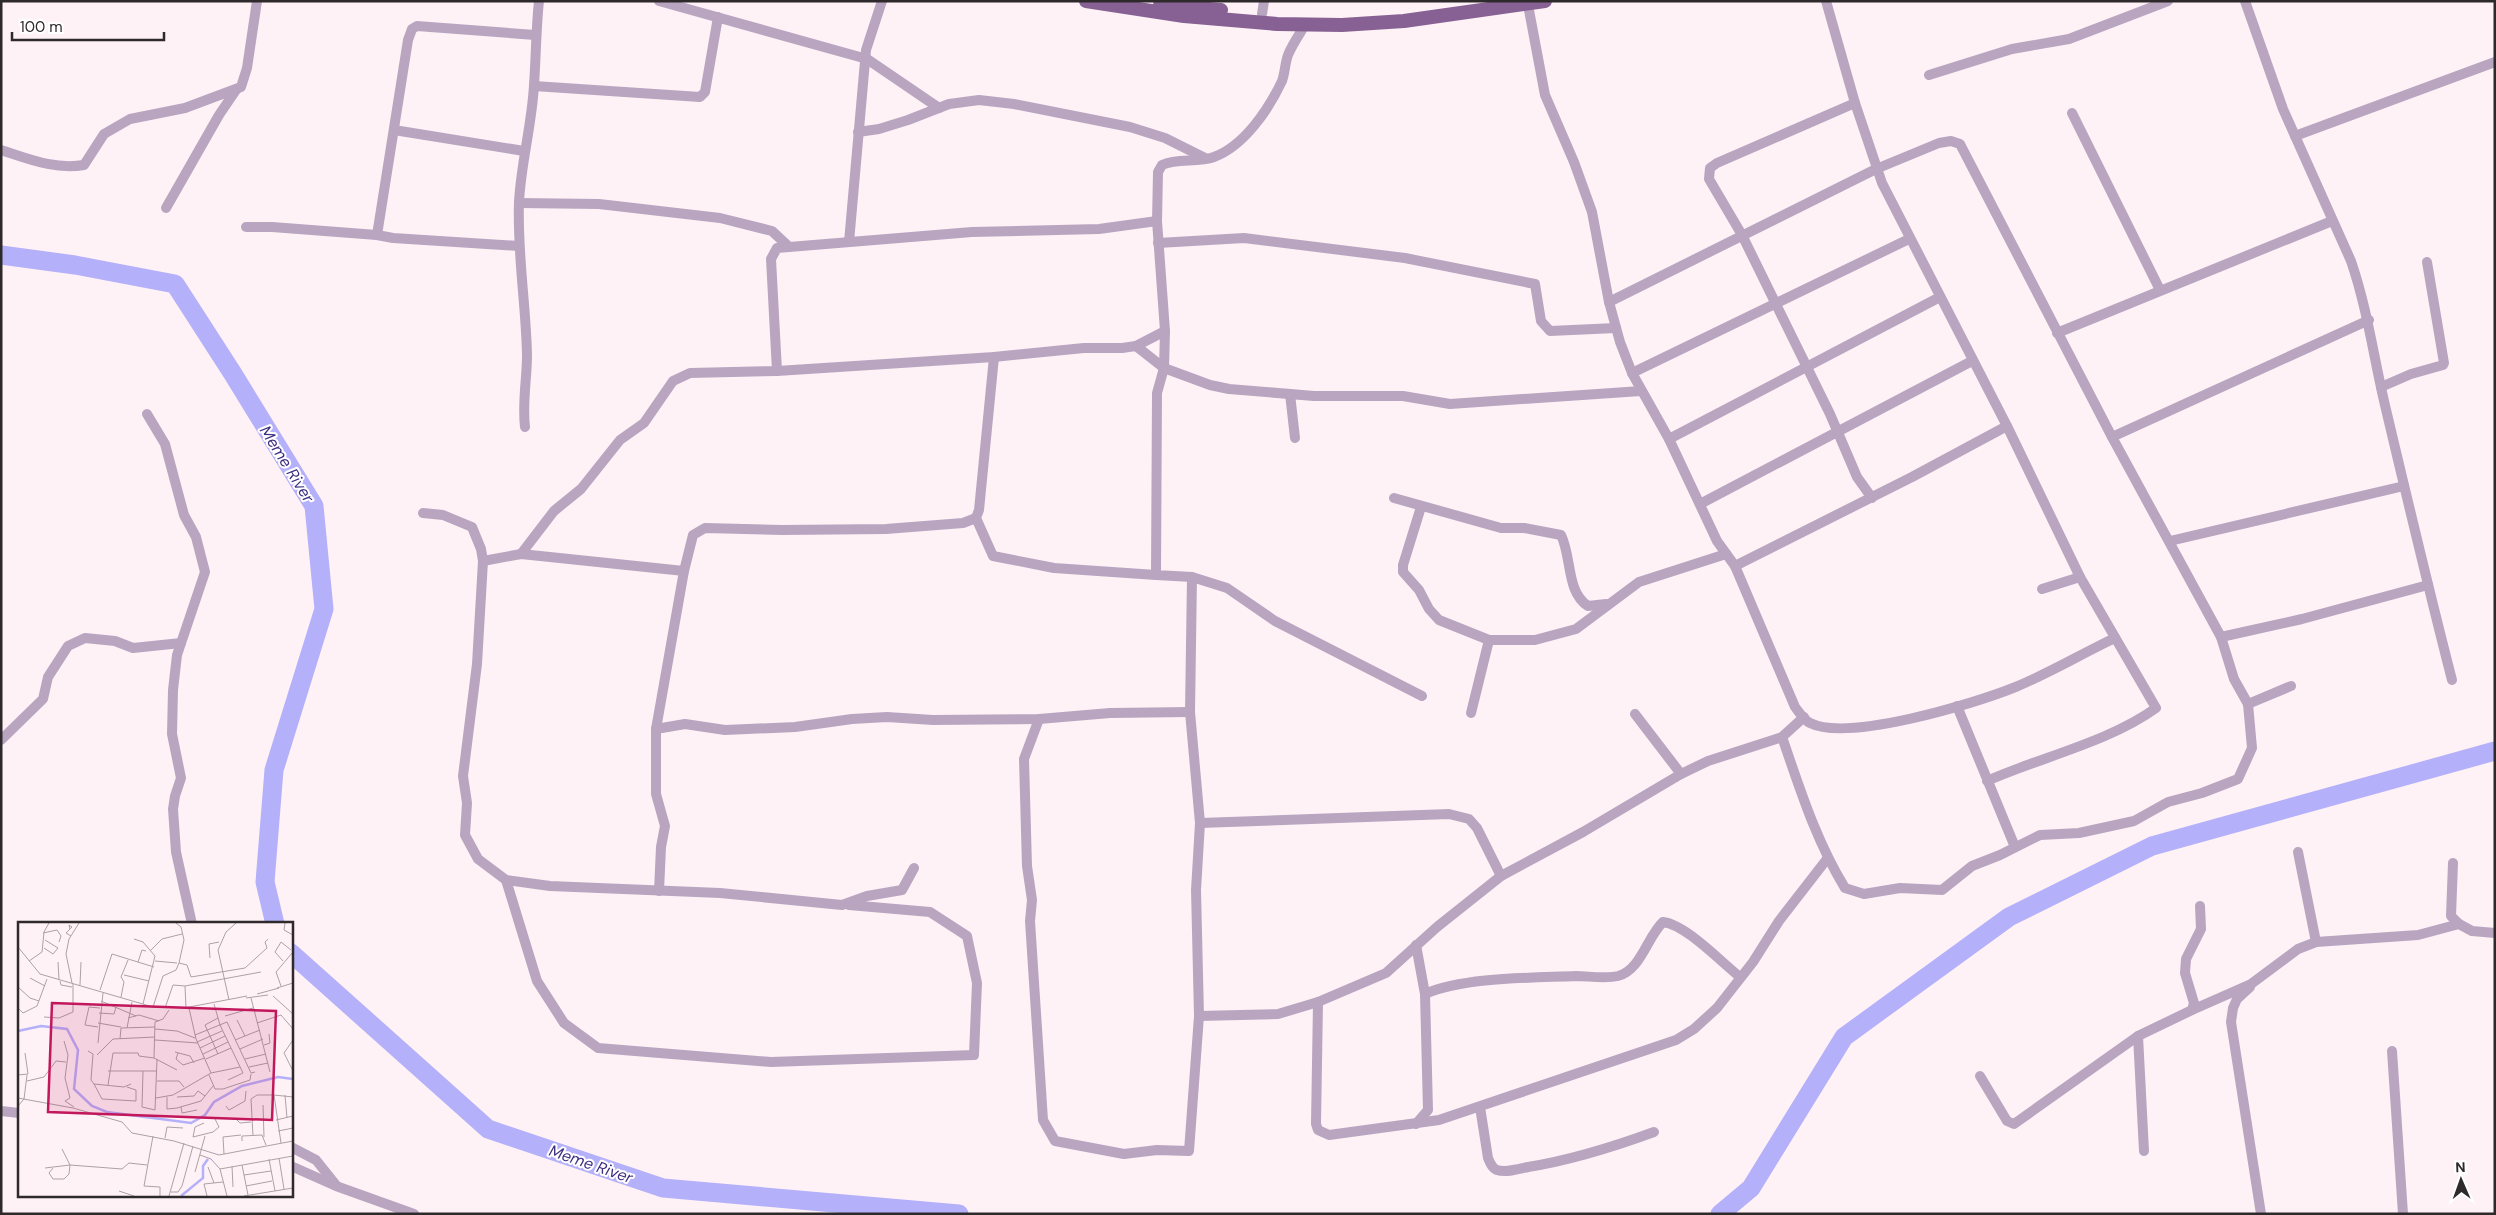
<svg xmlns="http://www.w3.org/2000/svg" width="2496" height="1215" viewBox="0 0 2496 1215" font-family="'DM Sans',sans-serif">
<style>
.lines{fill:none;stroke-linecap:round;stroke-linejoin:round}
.river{stroke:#b4b0f9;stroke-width:19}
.minor{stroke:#baa5c1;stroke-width:10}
.primary{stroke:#876193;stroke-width:14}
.labels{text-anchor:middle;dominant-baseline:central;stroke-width:4;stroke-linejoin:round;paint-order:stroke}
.water-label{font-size:16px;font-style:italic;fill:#3d2e80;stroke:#fff}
.inset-river{fill:none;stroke:#b4b0f9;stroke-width:2.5}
.inset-road{fill:none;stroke:#aba2a5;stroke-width:1}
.view{fill:#c2185b;fill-opacity:0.15;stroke:#c2185b;stroke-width:2.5}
.inset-edge{fill:none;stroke:#2e292b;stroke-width:2.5}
</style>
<rect width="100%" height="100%" fill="#fef2f7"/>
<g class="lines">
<g class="river">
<path d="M1,255L75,265L175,284L233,374L314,506L324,609L274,770L265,882L275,924"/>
<path d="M291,953L488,1129L663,1188L959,1214"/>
<path d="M1720,1214L1751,1188L1844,1037L2009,917L2152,846L2495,751"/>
</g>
<g class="minor">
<path d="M659,1L867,59L939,108"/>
<path d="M1826,1L1855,103L1882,183L2007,426L2080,577L2156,708C2109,742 2041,757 1987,781"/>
<path d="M2245,1L2283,109L2351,261C2367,308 2373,353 2384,401C2406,494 2428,587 2452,680"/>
<path d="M1528,5L1545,95L1574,162L1592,212L1609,302L1620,342L1632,373L1669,439L1717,541L1735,566L1795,707C1799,712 1804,720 1810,723C1848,742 1973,704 2013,688C2048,674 2081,654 2115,638"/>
<path d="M1262,14L1264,1"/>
<path d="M1305,25C1299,35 1292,45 1288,55C1285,63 1285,73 1282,81C1269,109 1244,146 1214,157C1197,163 1178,158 1162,165L1158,172L1157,221L1165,331L1164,368L1157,393L1156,575L1192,577L1227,588L1275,621L1422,696"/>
<path d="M1929,75L2012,49L2069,39L2168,1"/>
<path d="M534,86L700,97L705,92L718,17"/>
<path d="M1855,103L1717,163L1710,168L1709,179L1742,235L1830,414L1857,477L1872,498"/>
<path d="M2072,113L2160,290"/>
<path d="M394,130L524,151"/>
<path d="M858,132L879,129L908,120L949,104L979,100L1014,104L1130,127L1165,138L1205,158"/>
<path d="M2295,136L2495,62"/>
<path d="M1,150C29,159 55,170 84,165L104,134L130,119L185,108L241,87L247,68L257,1"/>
<path d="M519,203L599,204L720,218L772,231L787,245"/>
<path d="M166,208L219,115L236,90"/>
<path d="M246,227H272L377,235"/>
<path d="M849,242L866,50L882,1"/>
<path d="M1158,243L1244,238L1405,258L1535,284L1541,321L1550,331L1616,328"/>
<path d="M519,246L393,238L377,235L408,40L412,29L417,26L535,35"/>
<path d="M1609,302L1876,169L1939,143L1951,141L1960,144L2112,437L2221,637L2234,679L2248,704L2291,686"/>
<path d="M2057,333C2148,295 2240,259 2332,221"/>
<path d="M1136,346L1164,368L1210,385L1229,389L1314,396H1403L1450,404L1641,391"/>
<path d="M994,357L979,510L976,518L993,556L1054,568L1156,575"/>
<path d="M777,371L771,259L777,248L972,232L1099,229L1157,221"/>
<path d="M1632,373L1909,239"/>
<path d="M2381,387L2411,374L2443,365L2444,363L2427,262"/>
<path d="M1290,394L1295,438"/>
<path d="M147,414L165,444L184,515L196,537L205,572L177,655L173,690L172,734L181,778L175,796L173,809L176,852L192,924"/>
<path d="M525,427C522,403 527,379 527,355C526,304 517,253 519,202C521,163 532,124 534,85C536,57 536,29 539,1"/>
<path d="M2112,437L2369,320"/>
<path d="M1669,439L1940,297"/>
<path d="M1394,498L1501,528H1524L1561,535C1572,557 1566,592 1588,606L1606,604"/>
<path d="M1700,504L1972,361"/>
<path d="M1421,507L1403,565V572L1419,590L1429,609L1439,620L1489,640H1535L1576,629L1639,582L1726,554"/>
<path d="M423,513L443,515L472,527L481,549L483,561L477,664L463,776L467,803L465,835L478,859L506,880L550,886L720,893L842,905L867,896L902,890L914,868"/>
<path d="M2170,541L2404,486"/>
<path d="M521,554L554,511L581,489L620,440L644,423L673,381L690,373L777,371L994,357L1084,348H1122L1136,346L1165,331"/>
<path d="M483,561L521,554L684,571"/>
<path d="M1735,566L1912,477L2007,426"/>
<path d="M2042,589L2080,577"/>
<path d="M2221,637L2302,619L2428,585"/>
<path d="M1957,706L2015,847"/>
<path d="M1471,713L1489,640"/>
<path d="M1635,714L1681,774"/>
<path d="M1039,719L1024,759L1027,866L1032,900L1030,921L1043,1120L1055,1141L1124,1154L1157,1150L1189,1151L1199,1016L1196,890L1200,823L1190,712L1192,577"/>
<path d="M656,729L685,724L725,730L795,727L852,719L887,717L933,720L1039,719L1110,713L1190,712"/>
<path d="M1782,737C1800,789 1816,841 1845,888L1864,894L1900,888L1942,890L1972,866L2000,855L2040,835L2079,833L2134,821L2168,802L2202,793L2238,779L2252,748L2248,704"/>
<path d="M1,740L43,699L48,677L68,646L85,638L115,641L133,648L181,643"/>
<path d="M1200,823L1449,814L1469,819L1477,828L1501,876"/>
<path d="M2298,852L2316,942"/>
<path d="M2453,863L2451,916L2459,924"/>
<path d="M506,880L537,981L564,1023L598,1048L771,1062L974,1055L977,983L967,936L930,912L849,905"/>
<path d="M659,891L661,847L665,826L656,794V729L684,571L693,535L705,528L782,530L886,529L963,523L976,518"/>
<path d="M1416,945L1425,994L1428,1110L1416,1124"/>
<path d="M2250,987L2237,999L2233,1008L2231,1022L2261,1214"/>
<path d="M1425,994C1464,977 1532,978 1576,976C1588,976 1605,979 1618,976C1641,970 1647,937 1663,922C1685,924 1721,962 1740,977"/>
<path d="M1318,1002L1316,1124L1318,1130L1329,1135L1439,1120L1676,1040L1694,1029L1717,1008L1753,962L1779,921L1827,859"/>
<path d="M2192,1010L2251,984L2298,949L2316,942L2418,935L2459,924L2472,931L2495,933"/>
<path d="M1199,1016L1278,1014L1318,1002L1386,973L1437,927L1501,876L1583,832L1681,774L1708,761L1782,737L1804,717"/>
<path d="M2138,1036L2144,1151"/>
<path d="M2392,1051L2403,1214"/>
<path d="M1980,1076L2007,1121L2014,1124L2138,1036L2192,1010L2194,1003L2185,973L2186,959L2201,929L2200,906"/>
<path d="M1480,1107L1488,1158C1490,1163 1492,1168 1497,1170C1506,1173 1519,1169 1528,1167C1572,1160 1613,1147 1654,1132"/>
<path d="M1,1111L19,1113"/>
<path d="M291,1147L316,1160L336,1185"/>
<path d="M291,1166L336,1186L414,1214"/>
</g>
<g class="primary">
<path d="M1086,1L1184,16L1277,24L1342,25L1404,21L1545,1"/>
<path d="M1160,5L1221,10"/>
</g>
</g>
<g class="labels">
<g class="water-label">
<text transform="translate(287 464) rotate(58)">Meme River</text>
<text transform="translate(591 1164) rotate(19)">Meme River</text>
</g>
</g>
<g transform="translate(18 922)">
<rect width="275" height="275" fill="#fef2f7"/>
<path class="inset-river" d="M0,109L23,104L49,107L60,128L56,167L74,184L89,190L173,201L187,193L196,180L224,164L260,155L275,157M163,274L185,256V244L190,237"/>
<path class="inset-road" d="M267,1L266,8L275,13M52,7L51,3L54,5L48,11L53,14M25,11L39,8L43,14L41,20M116,17L125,20L137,34L125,82M0,25L22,52L135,85L166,86L229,74M26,26L35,32L40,26L27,18M132,29L144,17L164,12M192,36L191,22L201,20M11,39L24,30L26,10L31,1M137,39L159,41M265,39L257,30L263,20L273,28M40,40L41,58M120,40L124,28L128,29M161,41L169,43L173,55L227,46L249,26L247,20L250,17M106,53L131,59M12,56L27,64M42,59L43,63L54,65M54,61L48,32L51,17L61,1M62,63L63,40M167,64L243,50M263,64L258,50L275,30M0,65L12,76L21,79M259,66L275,61M82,68L94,32L136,45M239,72L261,66M255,74L275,92M103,75L106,60L103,55L110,38M228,76L250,73M233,76L252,150M211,78L200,28L208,10L218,1M83,79L118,94M196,82L202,103L225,151L210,158M135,85L145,54L158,48L161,41L166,18L163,5L158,1M0,86L5,91L19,84L29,57M147,86L155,63L167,64L168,86M171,86L178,117L193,151M151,88L145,97L137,100L136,136L159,148M81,91L96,92L98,85M207,94L235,86M26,95L41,96L55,90V62M110,96L121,93L141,99M200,96L187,103L200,132M219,98L227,114M80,101L103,105M239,101L263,93L275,107M80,105L67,103L71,85L82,86M109,106L114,80M137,107L159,109L177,116M177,113L209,100L233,151L237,150M102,117L103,106L137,105M137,118L180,121M217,118L242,108M275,118L266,131L275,149M46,119L50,133L47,156L52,176L47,179L56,185M179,120L204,109M80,121L85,71M246,123L252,121L251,112M182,126L207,114M222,127L245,117M70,129L75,132L73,158L76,162L106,165L113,162M157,130L172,134L176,141M160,131L158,137L165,143L187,136M185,132L210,120M79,133L95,117L137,115M188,137L213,126M227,137L248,132M231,145L250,141M90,149H138M125,149L124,185L137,188L139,137M0,153L10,152L7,131M191,153L197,167H205L232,158L233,152M9,159L26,155L38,139L48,140M139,159H161L166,165M76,162L84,177L118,179V168L109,165M90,163L95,131H120L121,134L136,136M267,173L269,196M149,175V187L159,186L183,179L195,164M159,175L176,174L180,169L187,174M0,176L55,186L104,200L114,211L156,219L201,233L275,219M138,176L155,173L193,151L222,145M233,177L235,214M233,177L239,173H256M245,183L246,215M0,184L6,177L9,153M208,184L211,188L227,179L228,169M163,185L164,191L179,188M218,197L222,201L233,200M258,198L275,194M186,201L177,205L175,215L195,210L201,205L197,197M260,209L275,206M135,214L126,264L142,265V274M147,216L149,205L165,206M224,219V214L244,213L248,223M263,221L256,173L275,175M206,232L205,215L223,213M182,233L193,237L202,247L209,274M261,236L266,267M251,237L257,269M224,243L230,273M214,244L215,265M190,245L196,261M27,246L52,243L44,227M35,246L31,251L35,257H46L51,252L52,243L104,247L111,241L129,243M202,247L275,234M177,250L187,214M226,253L253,249M228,264L254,259M101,269L116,274M153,270H160L164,264L175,224M151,274L166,221M189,274L186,262L205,260M226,274L275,266"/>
<path class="view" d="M34,81L258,89L254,198L30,190Z"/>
<rect width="275" height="275" class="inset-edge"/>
</g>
<rect width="2496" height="1215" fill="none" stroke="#2e292b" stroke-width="5"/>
<g transform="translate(2461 1180) rotate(358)" stroke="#ffffff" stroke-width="4" paint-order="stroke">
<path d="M0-4L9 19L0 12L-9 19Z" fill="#2e292b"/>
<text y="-8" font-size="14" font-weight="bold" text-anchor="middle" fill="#2e292b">N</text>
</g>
<path d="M12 32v8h152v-8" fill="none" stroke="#2e292b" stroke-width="2.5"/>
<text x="20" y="32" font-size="15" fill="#2e292b" stroke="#ffffff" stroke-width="4" paint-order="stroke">100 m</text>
</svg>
